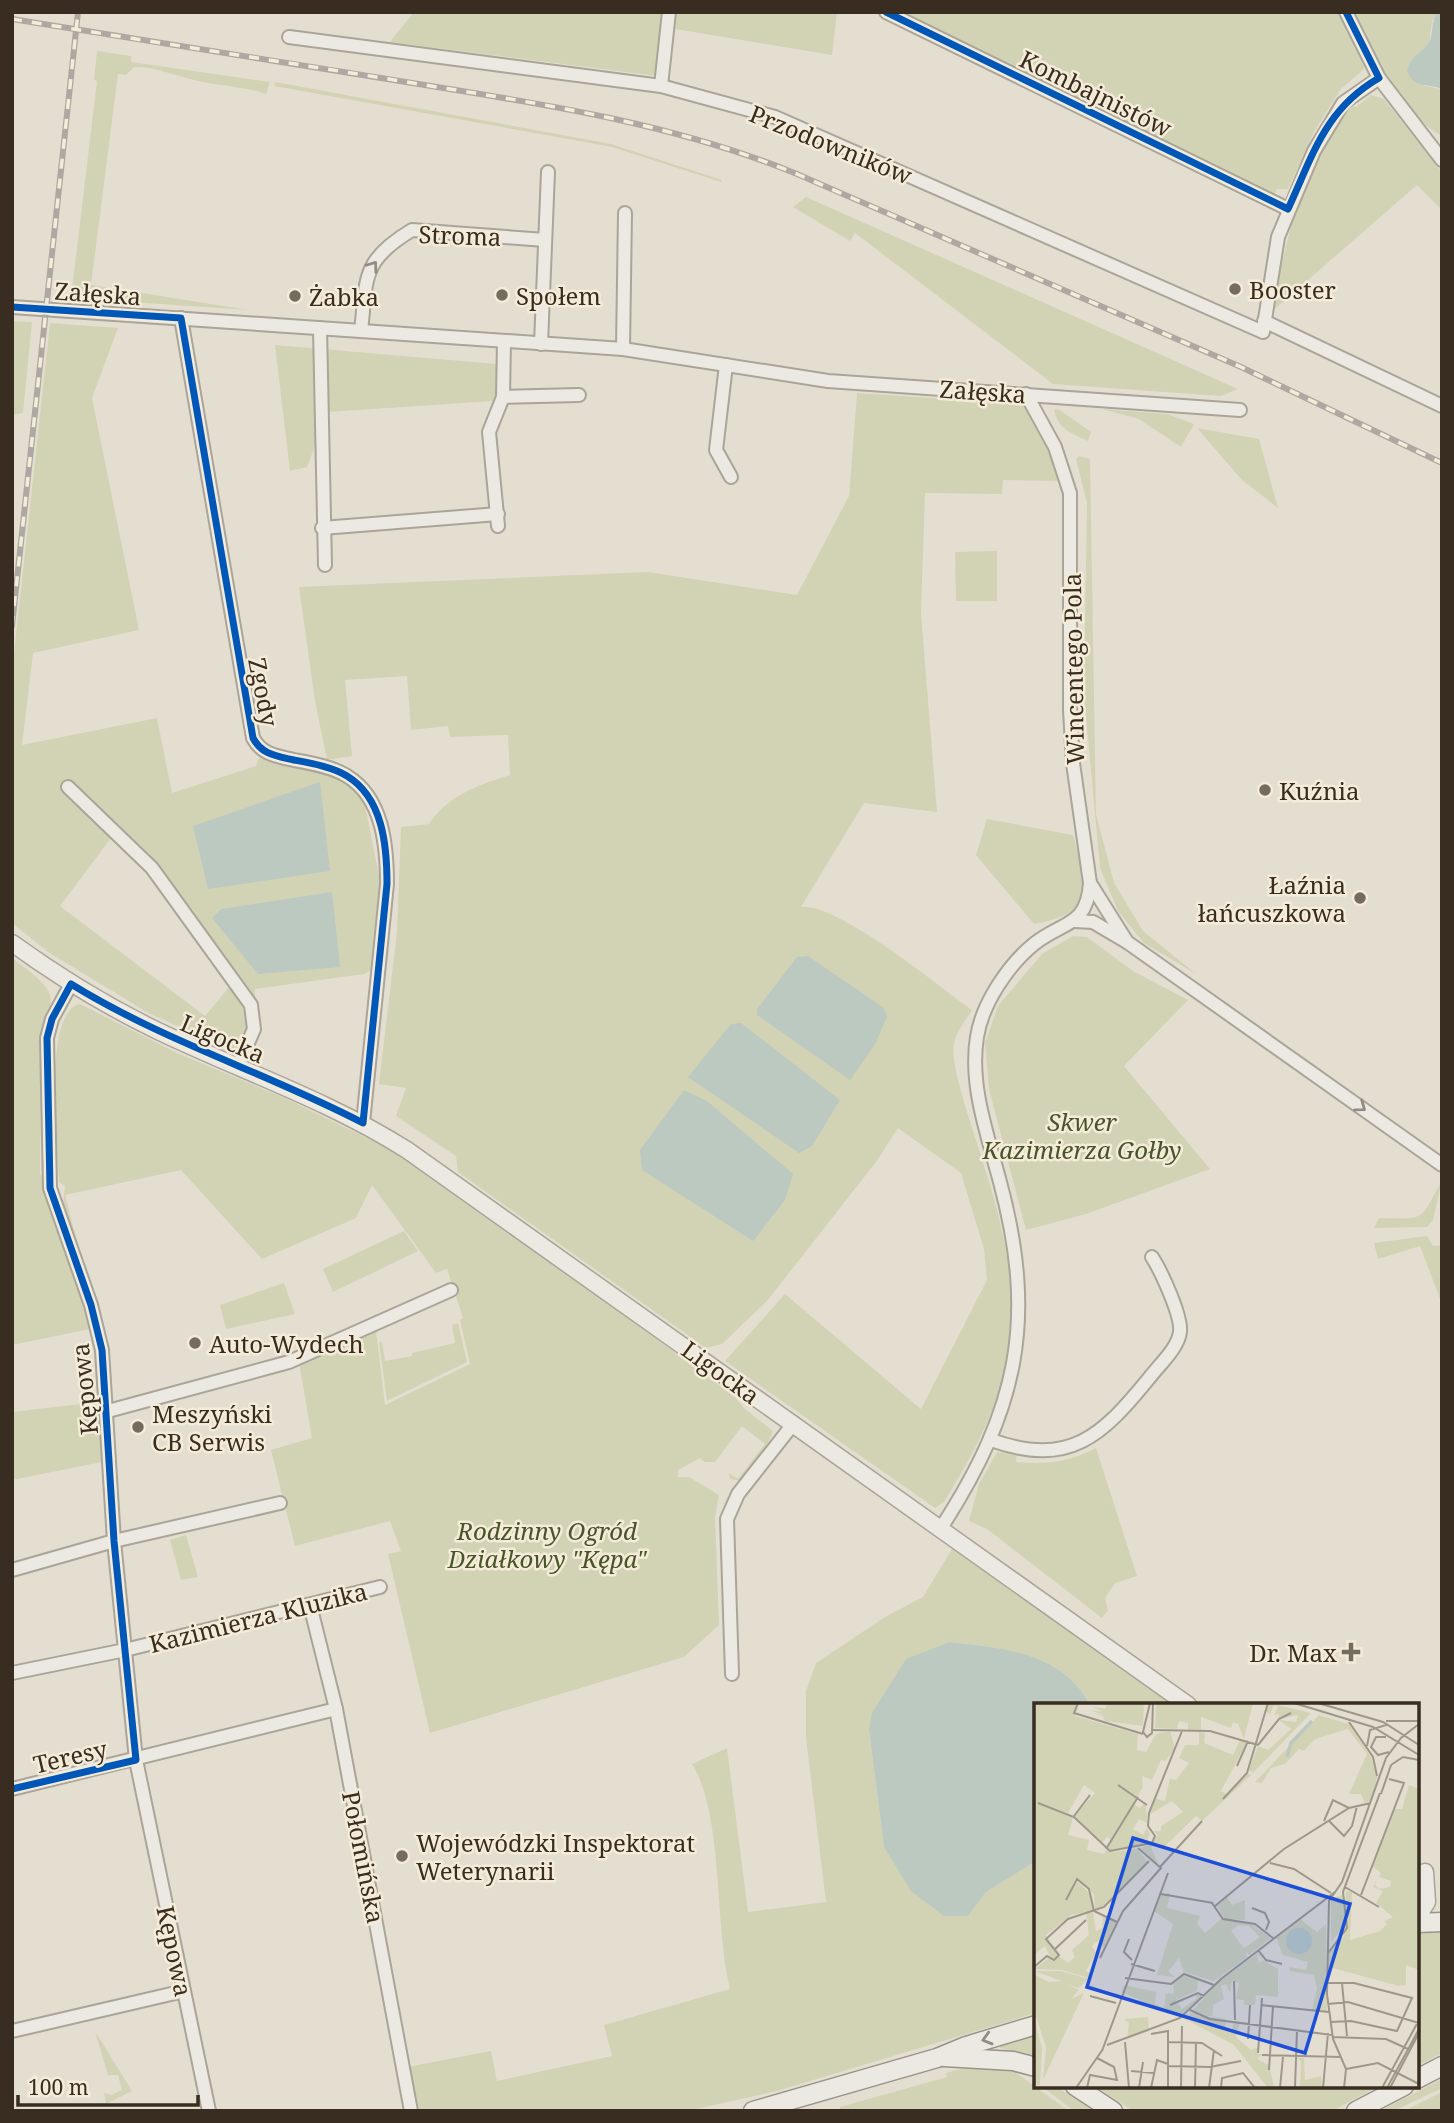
<svg xmlns="http://www.w3.org/2000/svg" width="1454" height="2123" viewBox="0 0 1454 2123" font-family="'Noto Serif',serif">
<style>
.green{fill:#d2d3b4}
.water{fill:#bbc9c1}
.lines{fill:none;stroke-linecap:round;stroke-linejoin:round}
.minor-casing{stroke:#aaa499;stroke-width:16}
.tertiary-casing{stroke:#aaa499;stroke-width:19}
.secondary-casing{stroke:#99938a;stroke-width:21}
.minor{stroke:#ece9e2;stroke-width:12}
.tertiary{stroke:#ece9e2;stroke-width:16}
.secondary{stroke:#ece9e2;stroke-width:18}
.rail-casing{stroke:#ada8a1;stroke-width:6}
.rail{stroke:#f4ecd8;stroke-width:3.5;stroke-dasharray:10;stroke-linecap:butt}
.cycleway-casing{stroke:#f4ecd8;stroke-width:11}
.cycleway{stroke:#0057b8;stroke-width:7}
.oneway{stroke:#928b82}
.poi-dot{fill:#756b5f;stroke:#f4ecd8;stroke-width:2.5}
.labels{text-anchor:middle;dominant-baseline:central;stroke-width:5;stroke-linejoin:round;paint-order:stroke}
.street-label{font-size:24px;fill:#392d21;stroke:#f4ecd8}
.poi-label{font-size:24px;fill:#392d21;stroke:#f4ecd8;text-anchor:start}
.park-label{font-size:24px;font-style:italic;fill:#485429;stroke:#f4ecd8}
.inset-river{fill:none;stroke:#bbc9c1;stroke-width:3.5}
.inset-road{fill:none;stroke:#a0978b;stroke-width:2}
.view{fill:#1d4ed8;fill-opacity:0.15;stroke:#1d4ed8;stroke-width:3.5}
.inset-edge{fill:none;stroke:#392d21;stroke-width:3.5}
</style>
<rect width="100%" height="100%" fill="#e4ded1"/>
<g class="green">
<path d="M414,12H665L657,76L390,42Z"/>
<path d="M676,12H837L832,55L675,29Z"/>
<path d="M902,12H1341L1364,61V69L1341,89L1315,130L1288,189H1277L1274,196Z"/>
<path d="M1353,12H1439L1432,21L1424,86L1442,89V136C1398,112 1375,56 1353,12Z"/>
<path d="M97,51L131,56V62L270,82L266,94C242,86 218,86 194,80C173,75 156,67 134,67L126,75L118,74L91,285L249,310L71,298L97,81L94,80Z"/>
<path d="M275,82L611,144L722,180L721,182L612,147L274,86Z"/>
<path d="M1371,95L1384,99L1442,172V210L1417,185L1269,314L1294,214L1317,162L1347,109L1351,105L1356,107Z"/>
<path d="M806,197L1238,389L1221,396L1053,384L855,233L850,241L793,207Z"/>
<path d="M12,321L32,322L23,413L12,415Z"/>
<path d="M50,323L118,328L92,398L139,630L33,653L22,745L157,718L172,793L256,766L260,755L340,778L364,800L381,886L372,970L364,974L255,989V999L193,911L120,826L60,906L205,1016L231,985L251,1024L237,1052L150,1014L48,952L12,923V672Z"/>
<path d="M275,345L497,364L498,387L493,401L328,412L307,467L290,471Z"/>
<path d="M857,393L1023,404L1046,444L1060,481L1003,480L1002,494L925,493L921,613L937,812L864,803L801,907C838,903 938,986 972,1010C966,1020 956,1032 954,1043C949,1066 976,1137 983,1162C998,1209 1011,1259 1012,1308C1013,1380 981,1443 944,1502L935,1508L725,1361L785,1294L921,1409L987,1280L984,1249L961,1173L898,1128L876,1162L767,1301L722,1344L706,1348L458,1172L456,1156L396,1116L406,1088L379,1084L397,932L401,827L429,824C447,796 478,785 510,775L508,735L450,737L448,726L411,730L407,676L345,680L352,756L327,760L315,701L299,587L648,572L797,595L849,496Z"/>
<path d="M1058,409L1091,432L1088,441C1071,433 1059,430 1054,410Z"/>
<path d="M1102,409L1167,414L1194,424L1181,447L1139,419Z"/>
<path d="M1197,428L1259,439L1278,508L1242,480Z"/>
<path d="M1079,456L1090,459L1096,814L1114,883L1143,931L1196,974L1144,943L1118,911L1100,868L1084,694L1087,503L1076,459Z"/>
<path d="M997,551V601H956L955,552Z"/>
<path d="M987,819L1073,835C1087,887 1099,912 1034,924L976,855Z"/>
<path d="M1073,936L1087,937L1133,971L1188,1000L1124,1066L1210,1169L1086,1214L1026,1230L989,1089L985,1043L998,1006L1042,954Z"/>
<path d="M12,958C73,1003 45,994 41,1056L40,1174L45,1179L90,1329L12,1345Z"/>
<path d="M80,1004L177,1053L287,1099L389,1149L454,1191L734,1396L745,1409L773,1431L768,1443L741,1481L730,1479L729,1473L738,1479L765,1444L742,1426L715,1462H704L700,1458L678,1470V1477H689L719,1495L715,1518L719,1625L684,1657L430,1733L388,1554L401,1551L390,1521L295,1546L271,1450L312,1438L299,1362L376,1331L385,1405L470,1364L460,1320L463,1318L447,1269L436,1273L372,1185L356,1218L262,1259L181,1170L65,1195L79,1249L63,1203L65,1186L59,1182C58,1149 42,1011 80,1004Z"/>
<path d="M1442,1181L1433,1220L1427,1227L1374,1228L1379,1218C1429,1219 1418,1221 1442,1181Z"/>
<path d="M404,1231L418,1251L333,1292L323,1269Z"/>
<path d="M1427,1236L1433,1246L1442,1245V1304L1420,1246L1378,1259L1374,1243Z"/>
<path d="M284,1283L295,1314L226,1329L220,1305Z"/>
<path d="M458,1323L467,1362L387,1401L379,1342H382L385,1361L412,1356V1353L455,1343L452,1325Z"/>
<path d="M98,1402L102,1462L12,1480V1412Z"/>
<path d="M1096,1448L1137,1576L1115,1583L1105,1598L1108,1610L1102,1618L987,1529L969,1521L979,1484L997,1452L1017,1454L1016,1462C1046,1465 1069,1462 1096,1448Z"/>
<path d="M186,1535L198,1577L181,1580L170,1540Z"/>
<path d="M952,1549L1178,1705H1090C1063,1652 1002,1648 950,1642L869,1730L884,1847L968,1916L986,1892L1036,1861V2013L777,2091L687,2111H416L407,2067L491,2051L497,2081L612,2056L604,2025L730,1989C714,1925 724,1815 692,1764L727,1748L748,1912L826,1902L806,1738V1691L816,1663L885,1617L923,1597Z"/>
<path d="M1442,1931V2053L1417,2066V1933Z"/>
<path d="M95,2031L132,2091L106,2104L104,2093L111,2095L122,2090L118,2075H108Z"/>
<path d="M1036,2031V2058L1000,2048L999,2045Z"/>
<path d="M968,2067L1015,2072L1069,2111H840V2107L947,2077L946,2073Z"/>
<path d="M1442,2079V2088L1394,2111H1380Z"/>
<path d="M1041,2086H1056L1093,2111H1074Z"/>
<path d="M1095,2086H1379L1332,2111H1133Z"/>
<path d="M1442,2092V2111H1404Z"/>
</g>
<g class="water">
<path d="M1439,12H1442V89C1428,83 1414,89 1407,71C1410,57 1420,54 1428,44C1435,34 1429,21 1439,12Z"/>
<path d="M320,782L330,871L208,889L193,826Z"/>
<path d="M332,892L340,967L258,974L212,918L221,909Z"/>
<path d="M808,956L884,1008L887,1017L874,1046L850,1080L757,1015V1009L797,957Z"/>
<path d="M741,1023L840,1100L812,1146L799,1153L688,1077L731,1024Z"/>
<path d="M684,1090L707,1101L793,1174L785,1200L753,1241L642,1170L640,1150Z"/>
<path d="M950,1642C1002,1648 1063,1652 1090,1705H1036V1861L986,1892L968,1916H944L911,1891L884,1847L869,1730L872,1713L906,1659Z"/>
</g>
<g class="lines">
<defs>
<g id="minor">
<path d="M886,12L1288,209"/>
<path d="M1346,12L1379,78L1442,160"/>
<path d="M289,37L661,86L775,117L1263,332L1278,237L1314,151L1343,103L1379,78"/>
<path d="M661,86L669,12"/>
<path d="M12,307L623,349L828,381L1240,410"/>
<path d="M181,318L253,738C262,755 277,756 294,760C310,763 333,767 347,776C383,798 387,846 387,884L363,1123"/>
<path d="M1264,321L1442,406"/>
<path d="M320,328L325,565"/>
<path d="M361,331C367,280 360,261 412,230L545,240"/>
<path d="M541,344L548,172"/>
<path d="M623,349L625,213"/>
<path d="M726,365L716,450L731,477"/>
<path d="M1026,394L1055,447L1070,493V710L1073,763L1090,883L1127,942"/>
<path d="M503,397L579,395"/>
<path d="M498,526L489,432L503,397L504,342"/>
<path d="M322,528L498,514"/>
<path d="M68,787L152,868L251,1005L254,1029L238,1066"/>
<path d="M1075,921L1093,922L1127,942L1442,1165"/>
<path d="M71,984L52,1019L47,1038L50,1188L91,1305L102,1350L114,1541L136,1760L209,2111"/>
<path d="M108,1411L289,1362L451,1290"/>
<path d="M991,1440C1070,1468 1102,1436 1150,1377C1160,1364 1178,1348 1180,1332C1182,1316 1161,1271 1152,1257"/>
<path d="M941,1528C1018,1409 1037,1320 1000,1182C988,1136 969,1085 977,1037C982,1004 1008,965 1034,944C1063,921 1087,927 1090,883"/>
<path d="M12,1570L114,1541L280,1503"/>
<path d="M310,1605L336,1709L411,2111"/>
<path d="M12,1673L125,1650L380,1587"/>
<path d="M732,1674L727,1519L738,1494L794,1423"/>
<path d="M12,1789L336,1709"/>
<path d="M12,2031L184,1991"/>
</g>
<g id="tertiary">
<path d="M12,943C59,977 106,1006 158,1031C241,1071 328,1100 407,1150L1188,1705"/>
<path d="M1417,1918L1427,1902L1425,1872"/>
</g>
<g id="secondary">
<path d="M1417,1923L1442,1922"/>
<path d="M944,2057L1013,2061L1036,2067"/>
<path d="M1417,2079L1442,2066"/>
<path d="M1075,2086L1113,2111"/>
<path d="M753,2111L937,2058L966,2046L1036,2025"/>
<path d="M1356,2111L1404,2086"/>
</g>
</defs>
<use href="#minor" class="minor-casing"/>
<use href="#tertiary" class="tertiary-casing"/>
<use href="#secondary" class="secondary-casing"/>
<use href="#minor" class="minor"/>
<use href="#tertiary" class="tertiary"/>
<use href="#secondary" class="secondary"/>
<defs>
<g id="rail">
<path d="M12,19C152,42 292,63 431,86C556,106 680,126 797,174L1241,367L1442,463"/>
<path d="M12,626L78,12"/>
</g>
</defs>
<use href="#rail" class="rail-casing"/>
<use href="#rail" class="rail"/>
<defs>
<g id="cycleway">
<path d="M886,12L1288,209C1313,155 1325,109 1379,78L1346,12"/>
<path d="M12,307L181,318L253,738C262,755 277,756 294,760C310,763 333,767 347,776C383,798 387,846 387,884L363,1123C267,1073 163,1041 71,984L52,1019L47,1038L50,1188L91,1305L102,1350L114,1541L136,1760L12,1789"/>
</g>
</defs>
<use href="#cycleway" class="cycleway-casing"/>
<use href="#cycleway" class="cycleway"/>
</g>
<defs><path id="oneway-chevron" d="M-2-3.5L2.5 0L-2 3.5" fill="none" stroke-width="1.6" stroke-linecap="round" stroke-linejoin="round" transform="scale(1.75)"/></defs>
<g class="oneway">
<use href="#oneway-chevron" transform="translate(373 266) rotate(-54)"/>
<use href="#oneway-chevron" transform="translate(1361 1107) rotate(36)"/>
<use href="#oneway-chevron" transform="translate(987 2039) rotate(164)"/>
</g>
<g class="poi-dot">
<circle cx="1235" cy="289" r="7"/>
<circle cx="502" cy="295" r="7"/>
<circle cx="295" cy="296" r="7"/>
<circle cx="1265" cy="790" r="7"/>
<circle cx="1360" cy="898" r="7"/>
<circle cx="195" cy="1343" r="7"/>
<circle cx="138" cy="1427" r="7"/>
<path d="M1347.5 1641.5h7v7h7v7h-7v7h-7v-7h-7v-7h7z"/>
<circle cx="402" cy="1856" r="7"/>
</g>
<g class="labels">
<g class="street-label">
<text transform="translate(1096 93) rotate(26)">Kombajnistów</text>
<text transform="translate(831 144) rotate(22)">Przodowników</text>
<text transform="translate(460 235) rotate(2)">Stroma</text>
<text transform="translate(98 293) rotate(4)">Załęska</text>
<text transform="translate(983 391) rotate(4)">Załęska</text>
<text transform="translate(1073 669) rotate(-91)">Wincentego Pola</text>
<text transform="translate(264 692) rotate(79)">Zgody</text>
<text transform="translate(223 1038) rotate(23)">Ligocka</text>
<text transform="translate(721 1372) rotate(36)">Ligocka</text>
<text transform="translate(84 1389) rotate(-96)">Kępowa</text>
<text transform="translate(258 1617) rotate(-14)">Kazimierza Kluzika</text>
<text transform="translate(70 1756) rotate(-13)">Teresy</text>
<text transform="translate(364 1857) rotate(79)">Połomińska</text>
<text transform="translate(175 1951) rotate(78)">Kępowa</text>
</g>
<g class="poi-label">
<text x="1249" y="289">Booster</text>
<text x="516" y="295">Społem</text>
<text x="309" y="296">Żabka</text>
<text x="1279" y="790">Kuźnia</text>
<text x="1346" y="884" text-anchor="end">Łaźnia<tspan x="1346" dy="28">łańcuszkowa</tspan></text>
<text x="209" y="1343">Auto-Wydech</text>
<text x="152" y="1413">Meszyński<tspan x="152" dy="28">CB Serwis</tspan></text>
<text x="1337" y="1652" text-anchor="end">Dr. Max</text>
<text x="416" y="1842">Wojewódzki Inspektorat<tspan x="416" dy="28">Weterynarii</tspan></text>
</g>
<g class="park-label">
<text x="1082" y="1121">Skwer<tspan x="1082" dy="28">Kazimierza Gołby</tspan></text>
<text x="547" y="1530">Rodzinny Ogród<tspan x="547" dy="28">Działkowy "Kępa"</tspan></text>
</g>
</g>
<g transform="translate(1034 1703)">
<rect width="385" height="385" fill="#e4ded1"/>
<path d="M0,0H45L41,13L104,31L103,47L112,49L122,31L136,28L141,45L132,58L127,57L118,77L108,73L109,84L99,101L106,105L110,100L112,102L113,120L105,116L99,126L109,132L113,125L116,131L111,142L78,148L73,146L78,138L73,134L67,141L40,113L61,90L50,82L34,110L14,103L39,114L34,132L55,137L53,147L70,151L72,147L81,149L103,146L113,158L75,200L61,207L60,192L56,186L42,175L31,198L42,177L58,193L59,208L37,212L12,232L24,252L17,256L25,253L34,260L41,254L38,247L55,232L52,210L59,209L62,228L68,225L69,213L82,219L70,245L64,238L58,243L62,250L52,268L57,271L55,275L28,267L0,266L16,254L11,243L0,252ZM73,0H110L109,23L71,18L69,13L55,10L70,12L56,7L70,9L57,3L71,6ZM122,0H219L210,36L204,21L199,19L197,25L167,14V27H154V20L145,18L143,26L121,25ZM235,0L277,10L219,70L215,67L224,43L234,47L257,26L245,17L262,19L264,12L244,16L245,11L240,12L244,4L240,2L236,11L230,8ZM285,12L315,21L337,54L343,74L338,97L331,100L327,91H315L333,51L314,26L281,36L270,48L265,46L251,61L237,65L228,80L221,79ZM165,29L171,30L170,40L199,52L206,37L213,39L187,88L194,92L214,70L217,72L168,118L162,113L129,145L125,140L117,144L125,164L107,145L118,141L124,132L119,128H127V123L149,109L138,98L115,112L120,95L131,98L136,75L142,77L155,60L145,55L151,42H165ZM375,82L385,86V267L372,262V282L365,283L295,264V249L310,233L312,188L318,189L316,237L346,228L353,221L350,218L359,214L342,200L349,188L339,184L343,175L341,182L345,186L356,184L357,178L345,174L347,170L338,163L361,106H368ZM136,190L133,205L166,213L163,221L171,230L187,216L217,221L237,235L215,252L212,248L213,254L180,278L150,269L145,255L134,269L141,274L123,272L139,221L120,208L127,192ZM204,222L215,223L226,234L210,245L197,228ZM308,192L312,222L297,239V195ZM193,194L198,202L211,197V217L191,216L183,203ZM266,216L283,229L292,221L293,308L278,307L283,286L280,272L256,268L255,264L272,267L274,259L249,252L242,235ZM224,250L228,254L223,252L225,260L229,257L244,266V294L222,292L221,302H210V297L202,296L205,280L198,278L196,290L192,281L187,283L190,296L179,302L178,315L159,307L183,280ZM0,268H27L54,276L45,285L34,281L45,287L37,296L50,290L9,377L12,344L0,307V271L14,279L28,278ZM147,272L164,277L163,288L142,297L148,306L163,295L161,291L168,293L145,314L88,289L90,282L122,289L121,301L130,305L132,290L140,291L139,281ZM157,310L192,316L191,326L197,330L200,318L206,319L202,334L217,347L224,344L223,351H228L223,356L235,362L240,384L234,385L200,342L149,315ZM0,313L8,346L6,382H0ZM114,314L115,328L93,336L95,320L90,316ZM262,355H270L271,377L287,373L288,385L266,384L267,358Z" fill="#d2d3b4" fill-rule="evenodd"/>
<path d="M252 238a13 13 0 1 1 26 0a13 13 0 1 1-26 0Z" fill="#bbc9c1"/>
<path class="inset-river" d="M253,54L257,40L278,18"/>
<path class="inset-road" d="M44,0L40,10L109,31M116,0L109,29L113,34L118,30L119,0M260,0L339,24L385,52M284,0L349,19L385,42M352,18H385M315,19L339,54L343,73M117,27L176,28L224,42M352,34H342L337,44L344,52L355,49M224,42L245,16L257,10M333,43L336,27L352,22M357,62L369,54L385,57M203,63L214,38M84,82L113,102M347,91L357,62M189,96L213,70L234,0M4,100L40,114L76,148L118,140L121,133L114,123L115,110L148,28M40,113L56,92M290,118L299,97L315,105M295,118L310,133L318,123L323,103M72,146L104,94M236,160L260,166L297,190M126,164L168,118M311,184L345,204M127,191L179,200M327,192L370,80L355,76M32,197L43,176L55,186L60,208L83,219M178,200L189,216L221,221L239,235M181,203L250,146L315,105L337,100M218,205L231,210L235,219L232,227M95,236L90,249L98,257M20,247L52,217M224,247L232,257L248,261M294,250L313,225L309,189L346,90M66,255L89,208L127,165L104,145M97,261L121,268M0,264L13,253L20,257L25,252L12,236L34,216L70,204L115,158M91,275L137,281L150,271L180,282M200,278L201,317M293,280H320L378,295L363,328L317,318L297,319M308,280L313,333M56,293L82,300M294,301L314,299L385,320M136,302L164,290L170,293M227,302L295,309M156,307L176,316L298,332M117,331L134,328V385M298,334L352,336L374,346M214,336L216,302M91,339L95,385M134,339L168,340L188,353M73,342L146,315L187,276L301,189M68,348L134,170M224,350L228,295M228,352L307,354M134,363L176,364L207,358M312,366L344,360L385,381M235,367L239,303M97,368L120,370M42,385L69,346M53,385L56,372L83,377L80,364L63,355M105,385L109,359M117,385L123,357L134,361M147,385L148,323M161,385L162,339M175,385L180,347M187,385L188,375L209,370L221,385M246,385L249,354M261,385L263,327M289,385L294,330M310,385L312,366L299,336L293,291L295,198L308,179L352,55L367,35L385,21M348,385L385,317M353,385L385,326M356,385L385,330"/>
<path class="view" d="M99,135L316,201L271,350L53,284Z"/>
<rect width="385" height="385" class="inset-edge"/>
</g>
<rect width="1454" height="2123" fill="none" stroke="#392d21" stroke-width="28"/>
<path d="M18 2095v10h180v-10" fill="none" stroke="#392d21" stroke-width="3.5"/>
<text x="28" y="2095" font-size="21" fill="#392d21" stroke="#f4ecd8" stroke-width="5" paint-order="stroke">100 m</text>
</svg>
